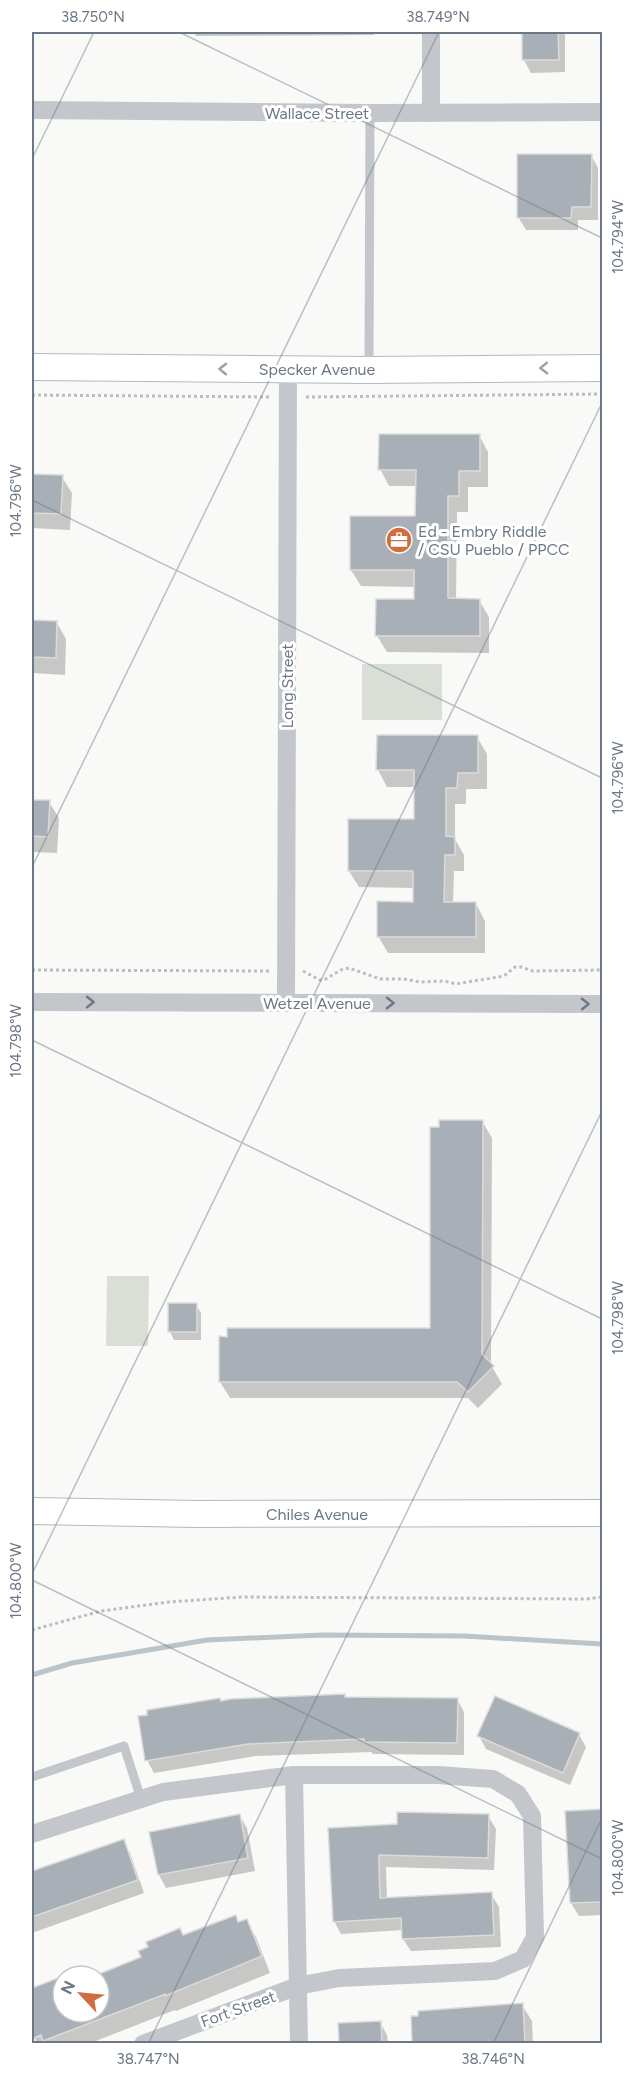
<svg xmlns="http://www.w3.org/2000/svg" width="634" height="2075" viewBox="0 0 634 2075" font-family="Figtree,sans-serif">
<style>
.green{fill:#d9ded7}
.shadow{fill:#0003}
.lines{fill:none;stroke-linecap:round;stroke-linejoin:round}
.stream{stroke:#bbc4c9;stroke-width:5}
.building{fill:#a9afb6;stroke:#dbdbda;stroke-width:1.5}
.secondary-casing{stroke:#b4b8bd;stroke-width:28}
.path{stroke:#bbbec0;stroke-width:3;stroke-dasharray:3 3;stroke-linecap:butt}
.lane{stroke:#c3c6ca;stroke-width:9}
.street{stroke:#c3c6ca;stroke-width:18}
.secondary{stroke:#fff;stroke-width:26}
.oneway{stroke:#98a0aa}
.oneway2{stroke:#6c7885}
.ticks{fill:none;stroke:#6c7885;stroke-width:1.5;stroke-opacity:0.45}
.labels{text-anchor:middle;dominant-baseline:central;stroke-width:6;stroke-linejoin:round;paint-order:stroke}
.street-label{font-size:16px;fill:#6c7885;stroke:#fff}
.poi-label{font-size:16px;fill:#6c7885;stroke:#fff;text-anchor:start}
.neatline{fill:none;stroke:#6c7885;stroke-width:2}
.ticks-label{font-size:15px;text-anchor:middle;fill:#6c7885}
</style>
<rect width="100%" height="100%" fill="#f9f9f8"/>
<g class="green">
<rect x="362" y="664" width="80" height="56"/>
<path d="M107,1276H149L148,1346H106Z"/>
</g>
<g class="shadow">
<path d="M194,32H374V35L196,36Z"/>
<path d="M523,32H565V72L531,73L524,60Z"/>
<path d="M591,155L598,168V220H578V230H526L518,217Z"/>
<path d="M479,435L488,452V487H468V512H457L456,600H479L489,617V653L387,652L377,636L415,601V587L361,586L351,570L417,518V486H389L380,469Z"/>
<path d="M32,475L62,477L72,493L70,530L32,528Z"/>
<path d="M32,622L57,623L66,639L65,675L32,673Z"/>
<path d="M477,737L487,754V789H466V804H455V839L464,855V871H454L453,904H476L485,921V953H388L378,936L414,903V888L359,887L349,871L415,821L416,787H387L378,770Z"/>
<path d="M32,801L49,802L59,818L57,853L32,852Z"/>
<path d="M482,1121L492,1138L491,1365L502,1384L478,1408L468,1398H230L220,1382L431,1329L440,1129Z"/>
<path d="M196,1305L201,1313V1340H174L170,1332Z"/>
<path d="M344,1695L346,1698L457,1699L464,1712V1755L373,1754L371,1752L256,1756L154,1773L147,1760L221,1702Z"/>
<path d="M579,1735L586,1747L570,1785L486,1749L479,1736Z"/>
<path d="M602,1811V1915L579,1916L571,1903L567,1812Z"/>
<path d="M239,1815L247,1828L255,1871L166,1888L159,1875L151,1833Z"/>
<path d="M488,1816L496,1829L494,1870L386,1867L387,1899L491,1894L499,1907L501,1947L411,1951L403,1939V1930L341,1934L334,1921L398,1826Z"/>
<path d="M123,1841L130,1853L144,1893L32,1933V1874Z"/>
<path d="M246,1921L256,1937L270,1973L176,2011L175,2010L88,2044H37L32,2030V1989L60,1978L63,1984V2012H99V1976H97L143,1958L184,1937Z"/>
<path d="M522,2005L532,2021L533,2044H414L412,2017Z"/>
<path d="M380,2022L387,2035L388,2044H341L340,2024Z"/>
</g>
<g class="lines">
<path class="stream" d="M32,1675L72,1663L207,1640L322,1635L464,1636L602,1644"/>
</g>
<g class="building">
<path d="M522,32H558L559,60H522Z"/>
<path d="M517,154H592L591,207H572L571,218H517Z"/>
<path d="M379,434H480V471H459V496H448V598L480,599V636H375L376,599H414V570H350V516H415L416,470H378Z"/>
<path d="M32,474L63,475L61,514L32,513Z"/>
<path d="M32,620L57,621L56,658L32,657Z"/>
<path d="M377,735H478V773H458L457,788H446V836L455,837V855H445L444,902H476V937H377V901L413,902V871H348V819H414V770H376Z"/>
<path d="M32,800H50L48,837L32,836Z"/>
<path d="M439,1120H483L482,1354L494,1366L468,1392L457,1382H219V1336L227,1337V1328H430V1127H439Z"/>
<rect x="168" y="1303" width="29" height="29"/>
<path d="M345,1694V1697L458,1698L457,1743L364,1742V1739L248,1744L145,1761L138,1716L147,1715V1710L220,1698L221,1701L230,1699Z"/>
<path d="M495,1696L580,1733L563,1773L477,1736Z"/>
<path d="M603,1809V1902L570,1903L565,1811Z"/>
<path d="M397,1812L489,1814L488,1858L379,1855V1865L380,1898L492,1892L494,1935L402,1939L401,1918L333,1922L328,1828L397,1824Z"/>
<path d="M240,1814L248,1858L158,1875L149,1832Z"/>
<path d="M124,1839L138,1880L32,1917V1871Z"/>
<path d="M236,1915L238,1922L247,1919L262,1956L165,1996V1994L43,2041L41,2035L32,2039V1988L63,1976V2012H99V1974L141,1957L138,1951L148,1947L146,1942L180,1928L183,1935Z"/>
<path d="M523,2003L525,2043H412L411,2016H418V2011Z"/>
<path d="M381,2021L382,2043H339L338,2023Z"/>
</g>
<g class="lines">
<defs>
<g id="secondary">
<path d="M32,367L369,370L602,368"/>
<path d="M32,1511L197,1514L602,1513"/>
</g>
</defs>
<use href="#secondary" class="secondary-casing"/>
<g class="path">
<path d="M32,395L270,397"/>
<path d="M306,397L602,394"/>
<path d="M32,970L269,971"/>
<path d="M303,971L320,980H324L341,970L349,968L380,979H404L420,982L445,981L456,984L504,976L515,967H521L533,971L602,970"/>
<path d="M32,1630L101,1611L169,1602L242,1597L586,1599L602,1597"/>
</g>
<g class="lane">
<path d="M369,367L370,113"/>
<path d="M32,1777L124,1746L141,1799"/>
</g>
<g class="street">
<path d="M431,32V113"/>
<path d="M32,110L370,113L602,112"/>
<path d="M32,1002L602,1004"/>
<path d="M286,1002L288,369"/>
<path d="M294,1775L299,2044"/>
<path d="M32,1834L163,1792L294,1775H438L493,1779L518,1794L532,1816L535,1937L523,1959L495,1971L339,1978L298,1986L143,2044"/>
</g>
<use href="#secondary" class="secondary"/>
</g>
<defs><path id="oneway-chevron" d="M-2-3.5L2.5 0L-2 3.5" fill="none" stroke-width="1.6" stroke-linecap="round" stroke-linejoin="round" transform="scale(1.5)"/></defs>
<g class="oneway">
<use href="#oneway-chevron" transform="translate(544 368) rotate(179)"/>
<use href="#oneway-chevron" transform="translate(223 369) rotate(-179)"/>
</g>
<g class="oneway2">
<use href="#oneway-chevron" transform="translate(90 1002)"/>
<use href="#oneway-chevron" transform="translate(390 1003) rotate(1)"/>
<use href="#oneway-chevron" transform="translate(585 1004) rotate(-1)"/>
</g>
<path class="ticks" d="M179,32L602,238M32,159L94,32M32,500L602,778M32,867L439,32M32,1040L602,1319M32,1574L602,403M32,1580L602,1859M148,2044L602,1111M493,2044L602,1818"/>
<defs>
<symbol id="office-disc" viewBox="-11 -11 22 22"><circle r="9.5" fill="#d06e41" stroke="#fff"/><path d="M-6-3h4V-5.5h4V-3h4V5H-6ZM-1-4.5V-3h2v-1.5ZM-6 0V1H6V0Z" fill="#fff"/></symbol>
</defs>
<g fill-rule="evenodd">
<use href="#office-disc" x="384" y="525" width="30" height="30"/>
</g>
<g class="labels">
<g class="street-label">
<text x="317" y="113">Wallace Street</text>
<text x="317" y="369">Specker Avenue</text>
<text transform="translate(287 686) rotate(-90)">Long Street</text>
<text x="317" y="1003">Wetzel Avenue</text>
<text x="317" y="1514">Chiles Avenue</text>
<text transform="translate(238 2009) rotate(-20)">Fort Street</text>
</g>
<g class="poi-label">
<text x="418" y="531">Ed - Embry Riddle<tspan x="418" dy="18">/ CSU Pueblo / PPCC</tspan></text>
</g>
</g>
<rect width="634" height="2075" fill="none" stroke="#ffffff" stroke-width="66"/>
<g transform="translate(81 1994) rotate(296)"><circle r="28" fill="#ffffff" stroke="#c4c9ce" stroke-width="1.5"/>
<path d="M0-4.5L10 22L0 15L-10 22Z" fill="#d06e41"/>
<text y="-9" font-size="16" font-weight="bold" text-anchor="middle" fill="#6c7885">N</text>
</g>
<rect x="33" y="33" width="568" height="2009" class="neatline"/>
<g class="ticks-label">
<text x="93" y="22">38.750°N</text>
<text x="438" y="22">38.749°N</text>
<text transform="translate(618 237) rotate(-90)" y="5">104.794°W</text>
<text transform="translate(16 501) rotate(-90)" y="5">104.796°W</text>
<text transform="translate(618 778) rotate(-90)" y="5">104.796°W</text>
<text transform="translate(16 1041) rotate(-90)" y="5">104.798°W</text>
<text transform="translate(618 1318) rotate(-90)" y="5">104.798°W</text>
<text transform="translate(16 1581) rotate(-90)" y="5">104.800°W</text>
<text transform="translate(618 1858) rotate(-90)" y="5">104.800°W</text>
<text x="148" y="2064">38.747°N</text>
<text x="493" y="2064">38.746°N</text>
</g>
</svg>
